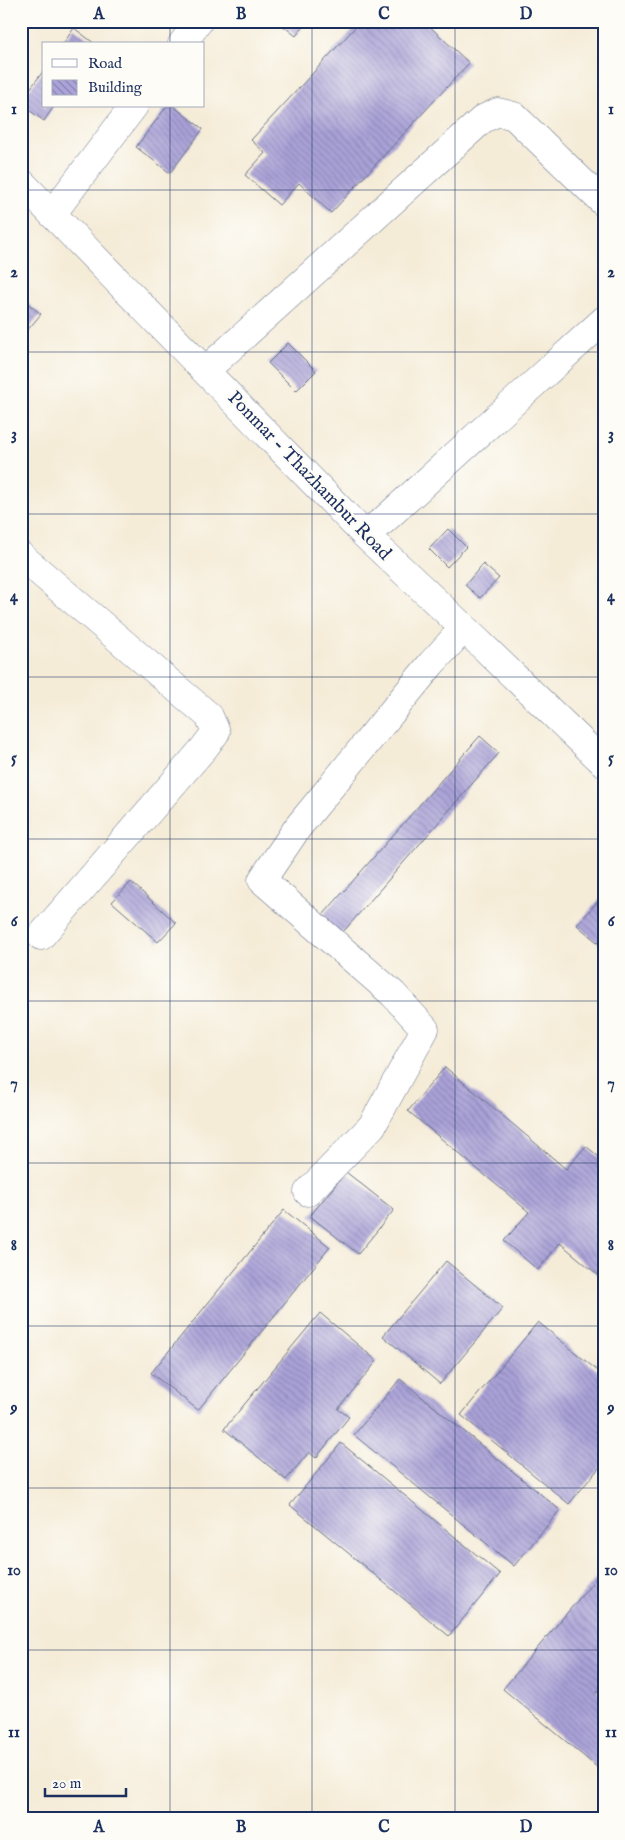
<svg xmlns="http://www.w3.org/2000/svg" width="625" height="1840" viewBox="0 0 625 1840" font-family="'IM FELL English',serif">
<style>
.building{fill:url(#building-back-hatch)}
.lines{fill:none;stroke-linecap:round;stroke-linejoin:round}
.minor-casing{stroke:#677189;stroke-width:29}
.minor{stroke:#fff;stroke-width:28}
.grid{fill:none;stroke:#1b2f5e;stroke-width:1;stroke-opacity:0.55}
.labels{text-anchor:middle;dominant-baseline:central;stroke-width:5;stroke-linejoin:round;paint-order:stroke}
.street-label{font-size:19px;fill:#1b2f5e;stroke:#fdfcf7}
.neatline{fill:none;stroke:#1b2f5e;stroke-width:2}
.grid-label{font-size:16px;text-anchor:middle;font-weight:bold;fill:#1b2f5e}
</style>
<defs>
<pattern id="building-back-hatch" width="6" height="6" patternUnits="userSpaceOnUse" patternTransform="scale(1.25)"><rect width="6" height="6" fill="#aaa2d8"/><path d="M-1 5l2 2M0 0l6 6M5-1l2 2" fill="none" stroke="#8a84b2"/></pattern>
</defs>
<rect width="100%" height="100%" fill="#fdfcf7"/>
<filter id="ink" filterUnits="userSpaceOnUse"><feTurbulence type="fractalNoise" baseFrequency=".02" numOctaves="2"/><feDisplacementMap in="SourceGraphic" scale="10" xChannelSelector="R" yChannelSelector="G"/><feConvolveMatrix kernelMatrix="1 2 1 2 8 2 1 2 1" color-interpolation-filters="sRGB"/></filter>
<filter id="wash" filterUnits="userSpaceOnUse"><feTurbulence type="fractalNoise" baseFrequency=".0096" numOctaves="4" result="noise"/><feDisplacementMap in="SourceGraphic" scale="20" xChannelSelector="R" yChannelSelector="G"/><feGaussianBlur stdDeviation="1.12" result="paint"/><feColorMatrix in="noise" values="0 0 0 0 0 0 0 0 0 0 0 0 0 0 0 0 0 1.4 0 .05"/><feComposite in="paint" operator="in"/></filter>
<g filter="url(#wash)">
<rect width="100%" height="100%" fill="#f5ecd8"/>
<g id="blocks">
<g class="building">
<path d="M277,21H307L296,36Z"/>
<path d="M361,21H429L427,24L469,63L331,213L299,183L279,205L245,175L265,153L251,140Z"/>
<path d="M74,28L95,44H63Z"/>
<path d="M44,70V106H54L44,121L21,104V101Z"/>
<path d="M167,106H173L203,129L170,173L136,147Z"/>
<path d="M21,298L41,314L21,338Z"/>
<path d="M288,343L316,371L296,391L268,363Z"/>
<path d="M448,529L466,547L447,567L429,549Z"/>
<path d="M483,564L499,578L480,598L465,585Z"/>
<path d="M480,736L499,753L336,940L316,923Z"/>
<path d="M131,882L176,923L158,942L112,902Z"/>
<path d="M604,894V948L577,925Z"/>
<path d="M445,1067L566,1169L586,1146L604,1161V1280L560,1243L538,1270L504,1241L529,1212L408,1111Z"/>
<path d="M346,1172L394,1210L358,1254L310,1216Z"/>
<path d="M284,1210L330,1247L198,1410L151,1373Z"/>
<path d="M446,1261L503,1308L440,1384L383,1336Z"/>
<path d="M320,1313L377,1361L338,1409L349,1417L316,1458L309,1452L286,1480L224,1429Z"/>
<path d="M538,1322L604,1376V1462L569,1504L461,1415Z"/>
<path d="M400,1379L560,1510L514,1566L354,1435Z"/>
<path d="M341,1443L500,1574L449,1636L290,1505Z"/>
<path d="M604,1569V1684L597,1692L604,1697V1773L503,1689Z"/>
</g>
</g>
</g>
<g filter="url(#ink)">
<use href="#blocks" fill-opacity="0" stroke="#677189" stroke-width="1"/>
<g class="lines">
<defs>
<g id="minor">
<path d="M182,44L199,21"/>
<path d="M21,182L364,534L464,628L604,763"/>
<path d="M52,214L134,106"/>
<path d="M206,370L483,119L498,112L514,116L604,203"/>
<path d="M364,534L383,521L604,320"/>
<path d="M21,556L209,716L216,732L204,748L41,936"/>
<path d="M308,1192L372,1126L425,1029L393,994L262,880L298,827L431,664L464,628"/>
</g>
</defs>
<use href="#minor" class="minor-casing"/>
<use href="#minor" class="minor"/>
</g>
</g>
<path class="grid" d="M170,21V44M312,21V1819M455,21V1819M170,106V1819M21,190H604M21,352H604M21,514H604M21,677H604M21,839H604M21,1001H604M21,1163H604M21,1326H604M21,1488H604M21,1650H604"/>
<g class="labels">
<g class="street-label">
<text transform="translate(309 476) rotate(46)">Ponmar - Thazhambur Road</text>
</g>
</g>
<rect width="625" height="1840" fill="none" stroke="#fdfcf7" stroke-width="55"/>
<rect x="42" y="42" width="162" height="65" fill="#fdfcf7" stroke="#a3aaba"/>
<rect x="52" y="59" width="25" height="8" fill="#ffffff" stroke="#a3aaba"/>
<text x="88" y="68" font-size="15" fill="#1b2f5e">Road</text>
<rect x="52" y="80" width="25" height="15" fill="url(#building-back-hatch)" stroke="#a3aaba"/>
<text x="88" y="92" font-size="15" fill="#1b2f5e">Building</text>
<path d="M45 1788v8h81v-8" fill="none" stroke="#1b2f5e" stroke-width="2.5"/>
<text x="52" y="1788" font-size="15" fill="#1b2f5e" stroke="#fdfcf7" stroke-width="4" paint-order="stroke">20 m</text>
<rect x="28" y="28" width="570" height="1784" class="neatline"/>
<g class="grid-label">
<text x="99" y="19">A</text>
<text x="241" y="19">B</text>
<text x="384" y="19">C</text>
<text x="526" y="19">D</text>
<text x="14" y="114">1</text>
<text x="611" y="114">1</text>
<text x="14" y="277">2</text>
<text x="611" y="277">2</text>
<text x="14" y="439">3</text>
<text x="611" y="439">3</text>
<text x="14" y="601">4</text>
<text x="611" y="601">4</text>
<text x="14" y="763">5</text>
<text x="611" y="763">5</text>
<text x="14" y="926">6</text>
<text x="611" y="926">6</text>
<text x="14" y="1088">7</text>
<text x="611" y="1088">7</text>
<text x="14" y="1250">8</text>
<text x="611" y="1250">8</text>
<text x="14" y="1413">9</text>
<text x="611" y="1413">9</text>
<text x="14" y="1575">10</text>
<text x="611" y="1575">10</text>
<text x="14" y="1737">11</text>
<text x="611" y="1737">11</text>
<text x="99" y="1832">A</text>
<text x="241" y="1832">B</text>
<text x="384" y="1832">C</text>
<text x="526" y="1832">D</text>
</g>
</svg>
